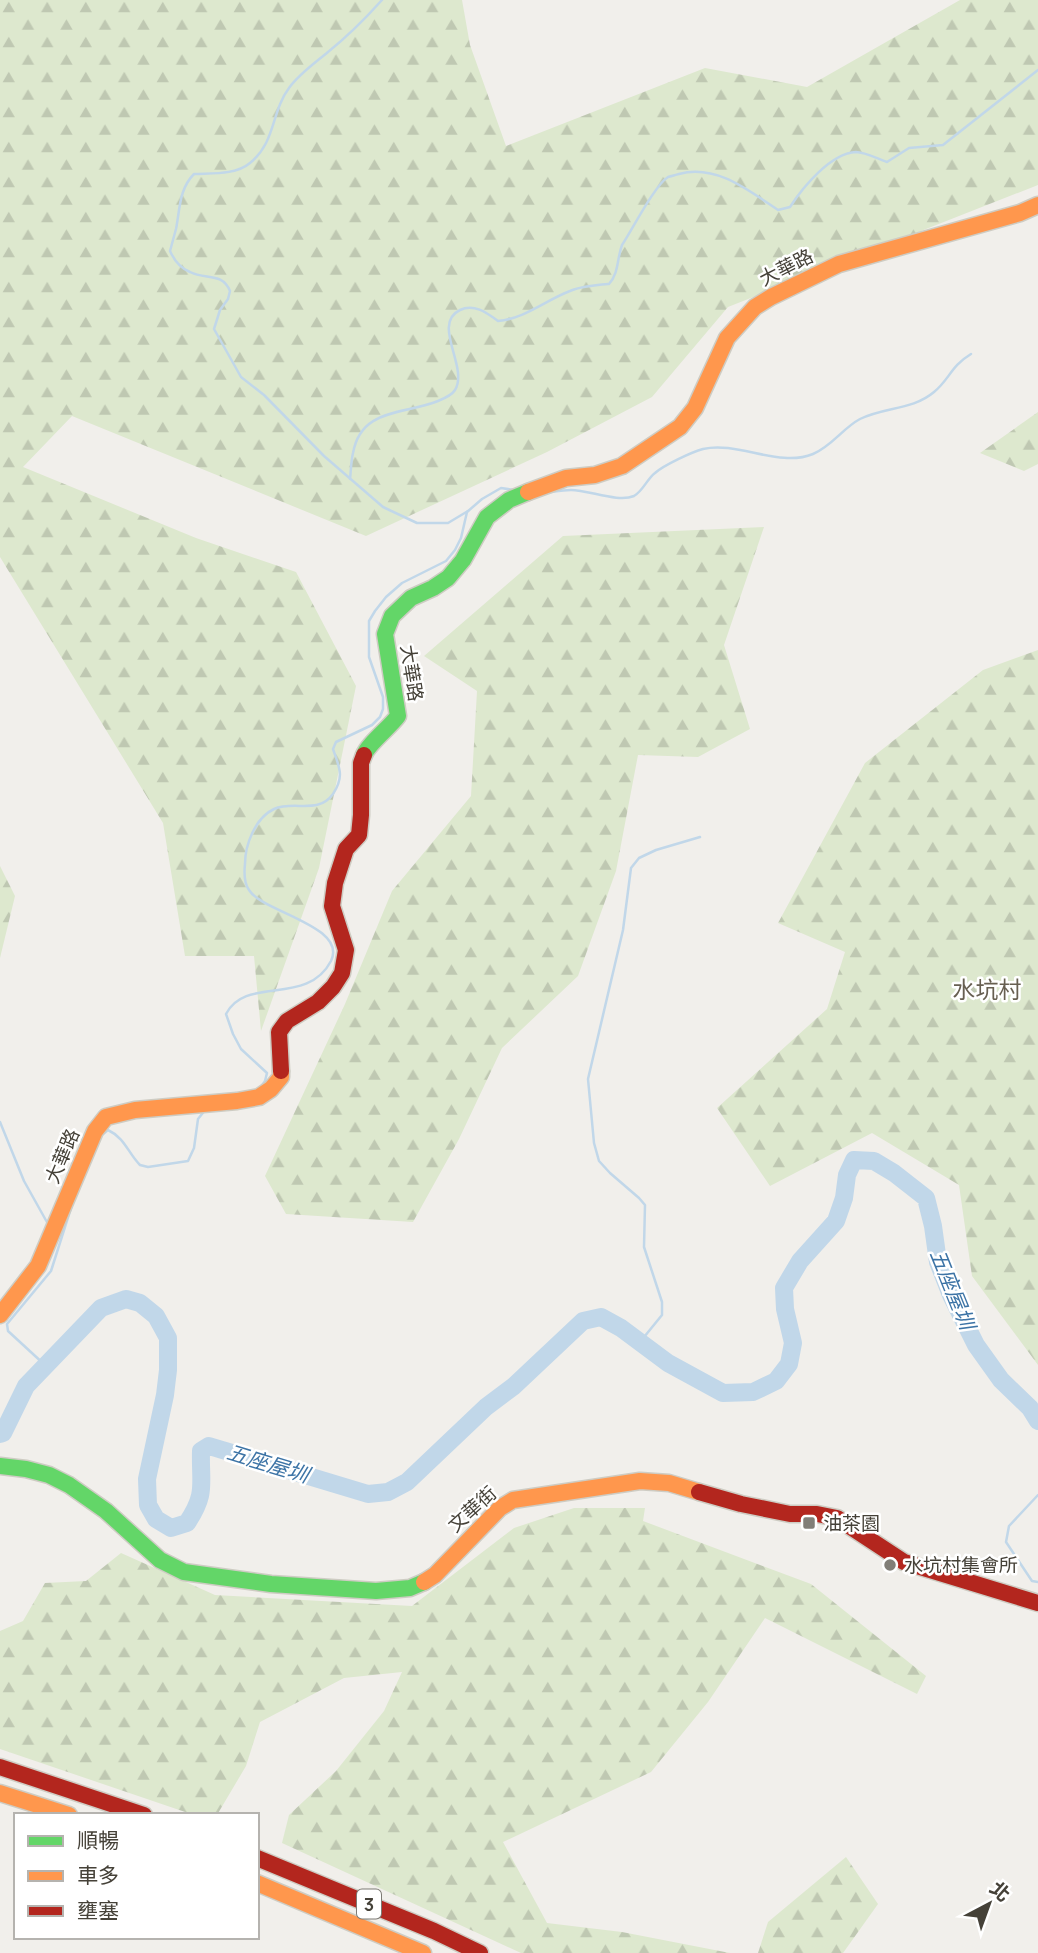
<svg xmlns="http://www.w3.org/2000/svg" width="1038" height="1953" viewBox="0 0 1038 1953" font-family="Manrope,'Noto Sans TC',sans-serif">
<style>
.forest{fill:url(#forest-firs)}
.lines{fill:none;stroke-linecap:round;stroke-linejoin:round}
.stream{stroke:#c1d7e9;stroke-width:2.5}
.river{stroke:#c1d7e9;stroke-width:18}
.fast-casing{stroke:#ceccc3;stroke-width:19}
.slow-casing{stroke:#ceccc3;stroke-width:19}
.jam-casing{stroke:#ceccc3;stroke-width:19}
.fast{stroke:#63d668;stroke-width:16}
.slow{stroke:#ff974d;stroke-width:16}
.jam{stroke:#b3261e;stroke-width:16}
.poi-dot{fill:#817e77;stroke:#fff;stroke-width:2.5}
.labels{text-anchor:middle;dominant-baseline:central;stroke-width:5;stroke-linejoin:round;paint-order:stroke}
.shield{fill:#fff;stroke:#7d7a74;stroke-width:2}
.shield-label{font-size:18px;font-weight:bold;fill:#454138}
.street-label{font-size:19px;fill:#454138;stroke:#fff}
.poi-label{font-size:19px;fill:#454138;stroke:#fff;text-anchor:start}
.water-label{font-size:21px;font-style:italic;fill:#3d74a6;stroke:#fff}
.quarter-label{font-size:23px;fill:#675f51;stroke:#fff}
</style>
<defs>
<pattern id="forest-firs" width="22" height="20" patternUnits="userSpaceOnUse" patternTransform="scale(1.75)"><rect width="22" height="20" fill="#dde8ce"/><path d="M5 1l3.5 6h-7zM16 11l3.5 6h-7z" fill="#bfc8b2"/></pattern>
</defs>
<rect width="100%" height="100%" fill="#f1efeb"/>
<g class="forest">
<path d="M0,0H462L470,45L506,146L705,68L807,87L960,0H1038V185L728,307L652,397L547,452L366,536L72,416L23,467L196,538L296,572L356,686L319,868L261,1031L254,956H185L163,823L0,557Z"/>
<path d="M1038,412V464L1024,471L980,453Z"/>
<path d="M764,527L724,645L750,729L698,757L638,755L616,871L578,976L502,1048L459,1139L413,1222L286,1214L265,1176L345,1004L392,891L471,796L477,691L424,656L563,536Z"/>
<path d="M1038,650V1365L972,1276L959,1185L872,1133L770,1186L717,1108L827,1009L845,952L778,923L865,763L983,670Z"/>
<path d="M0,866L15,896L0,958Z"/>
<path d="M574,1508H645L643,1521L811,1584L926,1676L917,1694L765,1618L708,1702L651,1772L503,1842L547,1923L622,1932L730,1953H521L282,1843L289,1815L336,1771L384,1711L402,1672L344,1678L260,1722L246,1766L217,1815H194L0,1749V1631L23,1621L45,1583L86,1581L121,1553L215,1595L412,1606L514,1528Z"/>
<path d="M846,1857L878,1904L843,1953H758L768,1922Z"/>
</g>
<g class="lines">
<g class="stream">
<path d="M382,0C365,19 348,36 328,52C315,63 299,74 289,88C271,112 276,142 250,163C236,175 212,173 194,174C179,189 180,209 176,229C174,236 172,244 170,251C174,260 180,268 190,272C206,280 222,272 230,291L228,299L220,310L214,329L241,377L264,395L324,456L383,507L417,523H448L468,511"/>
<path d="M350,479C351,471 351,461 353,453C361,408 403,415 438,401C443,399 452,395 455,390C469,367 431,324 460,310C474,303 487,313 498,321C524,319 546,300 570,291C582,286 596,285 609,284C619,273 617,258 622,245C632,230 655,185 668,177C672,176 675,175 679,174C716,164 748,190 778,210L790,207C803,187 831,153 856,152C865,152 878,159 887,162L909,148L943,145L1038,70"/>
<path d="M544,493C553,492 562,490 571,490C589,490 618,503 634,496C643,491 647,479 655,473C664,465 692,452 703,449C738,441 779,468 813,454C832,446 843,428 860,419C884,407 913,410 934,392C949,380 951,366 971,354"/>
<path d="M260,1088L265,1081L267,1073L241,1049L233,1034L226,1014C246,975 307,1007 331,961C348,926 262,912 249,890C244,883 244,873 245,864C245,845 255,818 274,809C294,800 318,815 333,794C345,776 339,767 333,749L336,742L372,725L380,717L383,709V697L369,657V621L375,611L386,597L402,583L446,561L455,550L461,538L467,512L482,499L501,488L514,490"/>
<path d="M0,1122L24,1181L48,1224"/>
<path d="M102,1135L108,1130C125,1138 128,1153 140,1165L148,1167L188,1161L194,1148L198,1119L206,1109"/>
<path d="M640,1342L662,1315V1302L644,1247L645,1205L639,1198L610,1173L599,1161L594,1143L588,1079L623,930L631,868L639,858L656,850L700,837"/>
<path d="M46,1366L8,1331L7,1324L51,1271L71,1208"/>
<path d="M1038,1495L1009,1526L1006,1542L1032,1581L1038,1582"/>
</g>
<path class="river" d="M0,1434L3,1433L26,1386L101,1308L126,1299L140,1303L156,1316L168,1338V1370L165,1395L147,1479L148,1505L156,1519L171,1528L187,1523C207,1493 200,1485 201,1451L209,1446L368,1494L388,1492L407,1482L486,1407L514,1386L583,1321L601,1317L621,1328L668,1363L723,1393L753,1392L776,1381L789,1364L793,1343L785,1309L784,1288L800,1261L836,1221L844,1198L847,1175L854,1160L874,1161L894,1173L926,1198L933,1226L938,1262L951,1295L976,1345L1001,1380L1030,1408L1038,1421"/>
<defs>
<g id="fast">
<path d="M364,755C368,744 389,728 398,716L385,634L392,616L411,598L433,588L448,578L463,560L487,517L509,500L528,492"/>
<path d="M0,1466L26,1469L49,1475L69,1485L106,1511L160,1560L184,1572L271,1584L376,1591L410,1588L424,1582"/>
</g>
<g id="slow">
<path d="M528,492L566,478L595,475L622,466L680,427L695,408L727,338L755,307L771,297L839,264L1020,213L1038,205"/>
<path d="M0,1315L38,1266L95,1131L106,1117L135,1110L237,1101L259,1097L271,1089L281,1077V1071"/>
<path d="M424,1582L435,1575L500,1508L513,1500L640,1481L669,1483L699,1492"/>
<path d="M0,1793L69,1815"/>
<path d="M257,1883L423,1953"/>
</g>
<g id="jam">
<path d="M281,1071L279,1032L287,1021L318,1002L333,987L342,973L346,950L332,906L335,883L346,849L359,835L361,815V763L364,755"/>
<path d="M699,1492L741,1504L790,1514H817L837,1518L904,1562L1038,1603"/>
<path d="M0,1767L144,1815"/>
<path d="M257,1858L434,1931L480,1953"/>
</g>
</defs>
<use href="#fast" class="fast-casing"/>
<use href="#slow" class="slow-casing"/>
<use href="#jam" class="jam-casing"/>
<use href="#fast" class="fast"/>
<use href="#slow" class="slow"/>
<use href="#jam" class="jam"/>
</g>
<g class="poi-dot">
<rect x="802" y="1516" width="14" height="14" rx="3.5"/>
<circle cx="890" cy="1565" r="7"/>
</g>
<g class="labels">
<rect class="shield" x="357" y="1889.5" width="24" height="29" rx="5"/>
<g class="shield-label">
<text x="369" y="1904">3</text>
</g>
<g class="street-label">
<text transform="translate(786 267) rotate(-27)">大華路</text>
<text transform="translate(412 673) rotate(81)">大華路</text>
<text transform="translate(62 1156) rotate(-67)">大華路</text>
<text transform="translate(472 1509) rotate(-42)">文華街</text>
</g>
<g class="poi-label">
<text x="823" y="1523">油茶園</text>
<text x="904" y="1565">水坑村集會所</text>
</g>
<g class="water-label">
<text transform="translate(953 1289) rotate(68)">五座屋圳</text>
<text transform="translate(268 1463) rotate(17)">五座屋圳</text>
</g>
<g class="quarter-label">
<text x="987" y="989">水坑村</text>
</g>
</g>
<rect x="14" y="1813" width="245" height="126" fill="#ffffff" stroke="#b5b3af" stroke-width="2"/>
<rect x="28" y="1836" width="35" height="10" fill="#63d668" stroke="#b5b3af" stroke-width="2"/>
<text x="77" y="1848" font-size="21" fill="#454138">順暢</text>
<rect x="28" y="1871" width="35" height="10" fill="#ff974d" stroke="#b5b3af" stroke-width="2"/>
<text x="77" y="1883" font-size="21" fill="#454138">車多</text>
<rect x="28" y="1906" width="35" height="10" fill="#b3261e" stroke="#b5b3af" stroke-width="2"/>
<text x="77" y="1918" font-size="21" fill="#454138">壅塞</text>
<g transform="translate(989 1904) rotate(41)" stroke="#ffffff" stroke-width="5" paint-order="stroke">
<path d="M0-5L12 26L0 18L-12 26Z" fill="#454138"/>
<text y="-10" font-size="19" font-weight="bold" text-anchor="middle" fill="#454138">北</text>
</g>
</svg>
